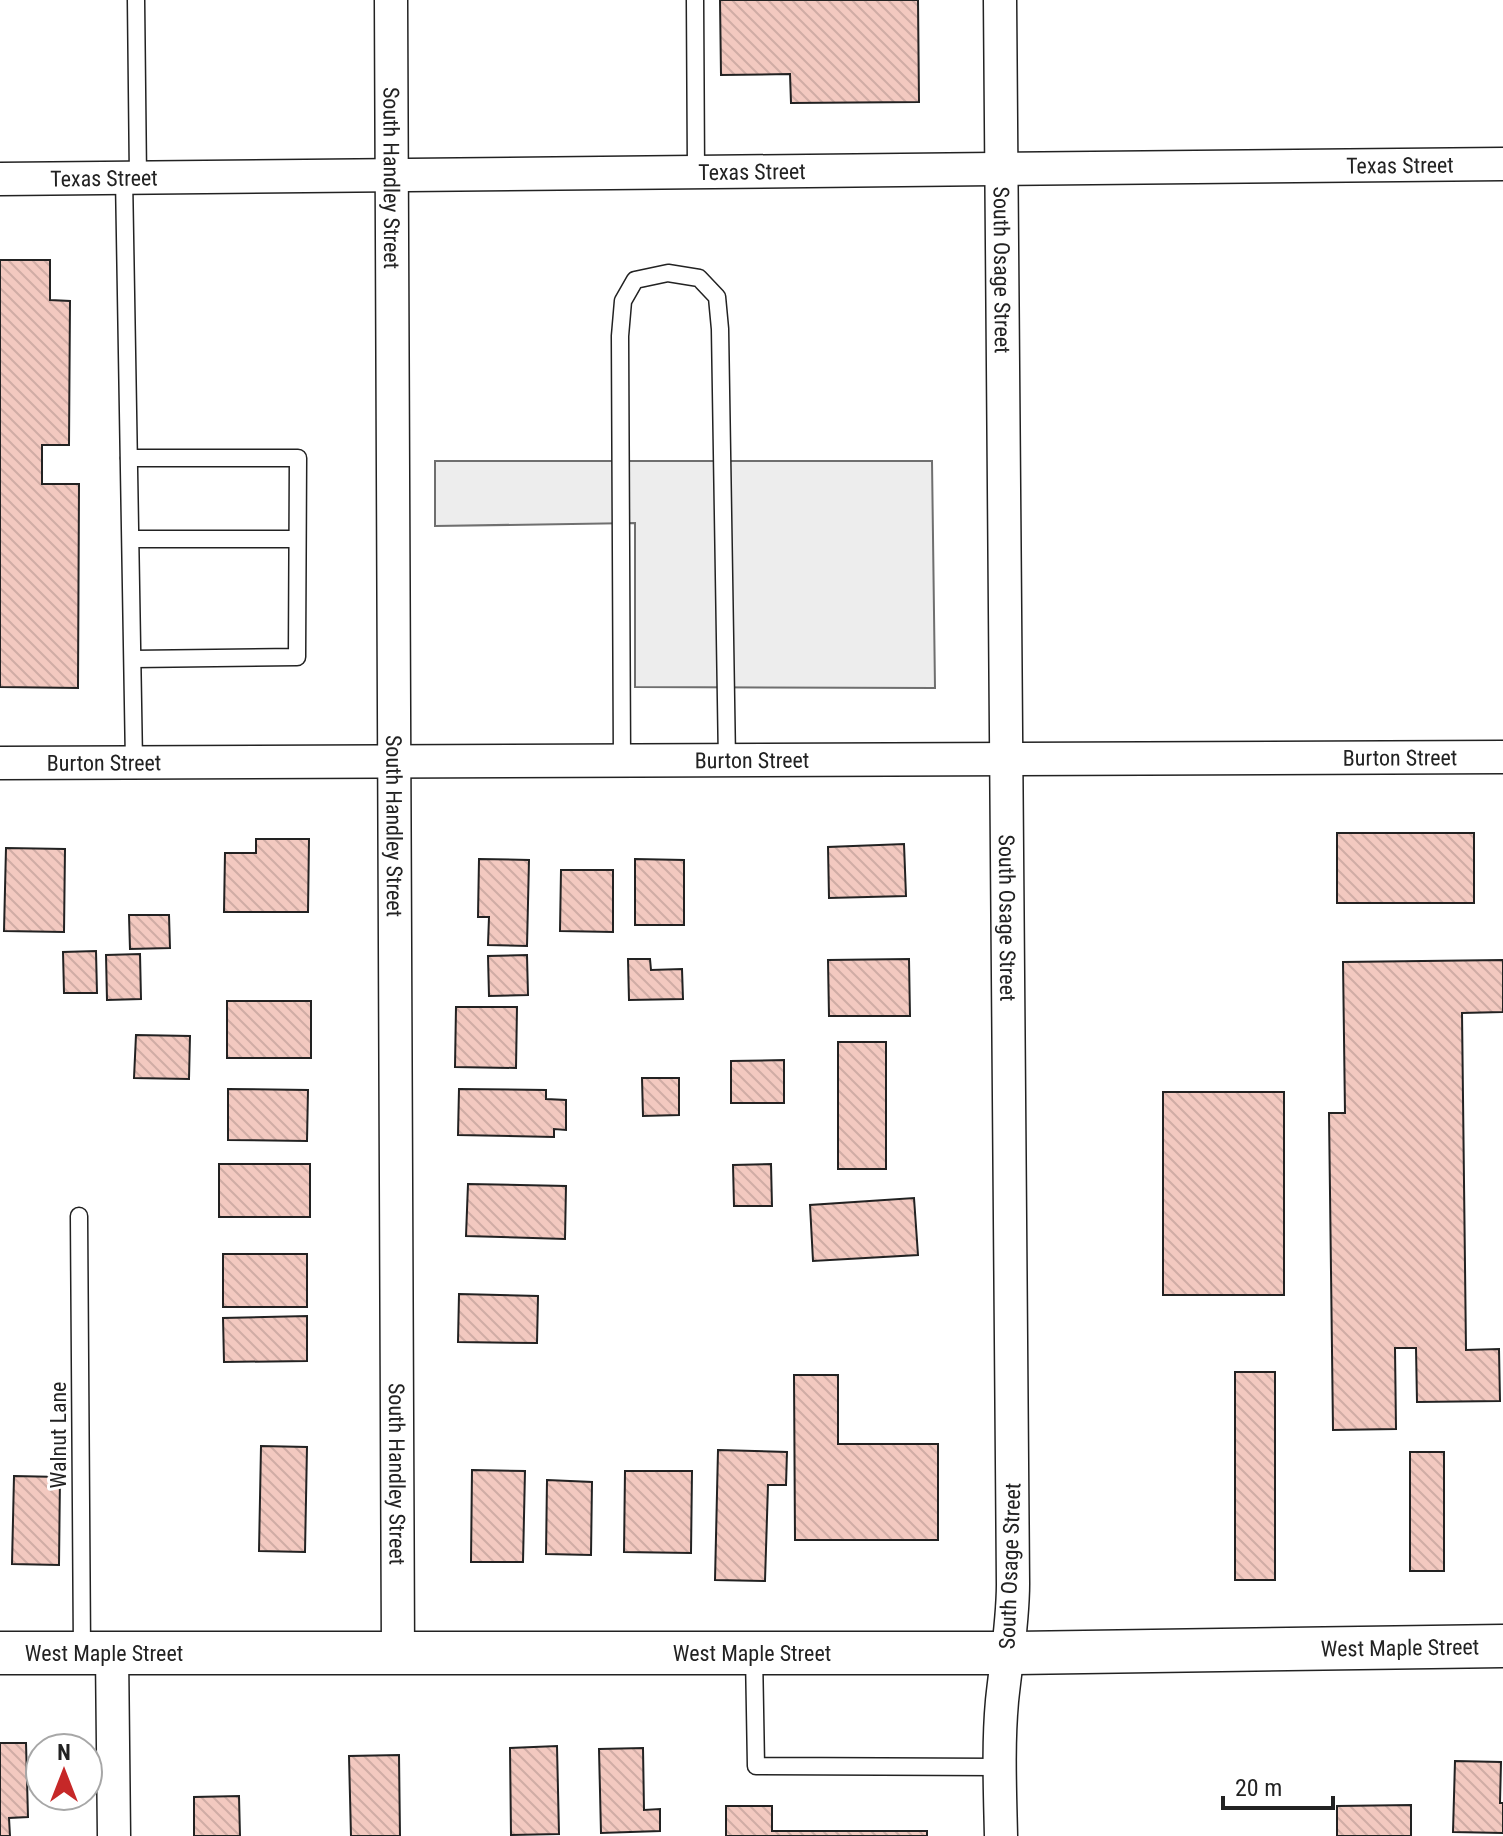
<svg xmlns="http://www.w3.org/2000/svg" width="1503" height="1836" viewBox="0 0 1503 1836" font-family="'Roboto Condensed',sans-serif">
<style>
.parking{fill:#ededed;stroke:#6f6f6f;stroke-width:2}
.building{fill:url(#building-back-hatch);stroke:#222;stroke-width:2}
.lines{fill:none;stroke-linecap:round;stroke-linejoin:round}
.service-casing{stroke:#222;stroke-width:19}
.minor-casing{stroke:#222;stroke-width:35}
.tertiary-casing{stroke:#222;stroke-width:45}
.service{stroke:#fff;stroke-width:16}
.minor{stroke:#fff;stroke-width:32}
.tertiary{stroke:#fff;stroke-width:42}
.labels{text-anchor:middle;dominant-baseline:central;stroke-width:6;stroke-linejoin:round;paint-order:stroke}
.street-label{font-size:22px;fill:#222;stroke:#fff}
</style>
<defs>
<pattern id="building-back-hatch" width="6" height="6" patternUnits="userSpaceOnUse" patternTransform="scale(2)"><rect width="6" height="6" fill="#f3c9c0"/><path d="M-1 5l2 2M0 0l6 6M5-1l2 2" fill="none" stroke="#d0aca5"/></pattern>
</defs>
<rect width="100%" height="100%" fill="#fff"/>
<path class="parking" d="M435,461H932L935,688L635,687V523L435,526Z"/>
<g class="building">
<path d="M720,0H918L919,102L791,103L790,74L721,75Z"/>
<path d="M0,260H50V300L70,301L69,445H42V484H79L78,688L0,687Z"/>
<rect x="1337" y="833" width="137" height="70"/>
<path d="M256,839H309L308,912H224L225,853H256Z"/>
<path d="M904,844L906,896L829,898L828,847Z"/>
<path d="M6,848L65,849L64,932L4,931Z"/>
<path d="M479,859L529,860L527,946L488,945L489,917H478Z"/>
<path d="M635,859L684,860V925H635Z"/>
<path d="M561,870H613V932L560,931Z"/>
<path d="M129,915H169L170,948L130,949Z"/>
<path d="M96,951L97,993H64L63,952Z"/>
<path d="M140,954L141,999L107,1000L106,955Z"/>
<path d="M527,955L528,995L489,996L488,956Z"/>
<path d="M628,959H650L651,970L682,969L683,999L629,1000Z"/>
<path d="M909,959L910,1016H829L828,960Z"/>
<path d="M1503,960V1012L1462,1013L1466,1350L1499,1349L1500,1401L1417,1402L1416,1348H1395L1396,1429L1333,1430L1329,1113H1345L1343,962Z"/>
<rect x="227" y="1001" width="84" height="57"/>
<path d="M456,1007H517L516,1068L455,1067Z"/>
<path d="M136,1035L190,1036L189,1079L134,1078Z"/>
<rect x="838" y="1042" width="48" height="127"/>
<path d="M784,1060V1103H731V1061Z"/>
<path d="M642,1078H679V1115L643,1116Z"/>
<path d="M228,1089L308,1090L307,1141L228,1140Z"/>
<path d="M459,1089L546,1090V1099L566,1100V1130L554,1129V1137L458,1135Z"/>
<rect x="1163" y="1092" width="121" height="203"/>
<rect x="219" y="1164" width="91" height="53"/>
<path d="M771,1164L772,1206H734L733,1165Z"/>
<path d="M468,1184L566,1186L565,1239L466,1236Z"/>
<path d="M914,1198L918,1255L813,1261L810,1205Z"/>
<rect x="223" y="1254" width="84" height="53"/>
<path d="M459,1294L538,1296L537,1343L458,1342Z"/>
<path d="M307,1316V1361L224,1362L223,1318Z"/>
<rect x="1235" y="1372" width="40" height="208"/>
<path d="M794,1375H838V1444H938V1540H795Z"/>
<path d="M261,1446L307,1447L305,1552L259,1551Z"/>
<path d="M718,1450L787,1452L786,1485H768L765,1581L715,1580Z"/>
<rect x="1410" y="1452" width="34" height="119"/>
<path d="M472,1470L525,1471L523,1562H471Z"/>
<path d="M625,1471H692L691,1553L624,1552Z"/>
<path d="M14,1476L60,1477L59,1565L12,1564Z"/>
<path d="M547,1480L592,1482L591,1555L546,1554Z"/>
<path d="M0,1743H26L28,1817L9,1818L10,1836H0Z"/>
<path d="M557,1746L559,1834L511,1835L510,1748Z"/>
<path d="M643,1748L644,1810L660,1809V1831L601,1833L599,1749Z"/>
<path d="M399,1755L400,1836H351L349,1756Z"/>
<path d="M1455,1761L1501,1762L1500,1803H1503V1833L1453,1832Z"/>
<path d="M239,1796L240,1836H194V1797Z"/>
<path d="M1411,1805V1836H1337V1806Z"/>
<path d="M726,1806H772V1831H927V1836H726Z"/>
</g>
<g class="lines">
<defs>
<g id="service">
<path d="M136,0L138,177"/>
<path d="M695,0L696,171"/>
<path d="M124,177L134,762"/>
<path d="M129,458H298L297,657L133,659"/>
<path d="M131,539H297"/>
<path d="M622,761L620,336L623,301L635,280L668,273L699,278L717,297L720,329L727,761"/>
<path d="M79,1216L82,1651"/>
<path d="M754,1654L756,1766L1000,1767"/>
</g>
<g id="minor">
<path id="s1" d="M391,0L398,1653"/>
<path id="s2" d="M1000,0L1013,1584C1013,1623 1006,1662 1002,1701C998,1745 1000,1791 1001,1836"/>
<path id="s3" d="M0,179L1503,164"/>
<path id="s4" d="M0,763L1503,757"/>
<path d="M112,1653L114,1836"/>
</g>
<g id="tertiary">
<path id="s5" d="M0,1653H1008L1503,1646"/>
</g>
</defs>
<use href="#service" class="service-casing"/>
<use href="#minor" class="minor-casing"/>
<use href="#tertiary" class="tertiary-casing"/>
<use href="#service" class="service"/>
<use href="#minor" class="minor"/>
<use href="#tertiary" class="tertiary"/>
</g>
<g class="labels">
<g class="street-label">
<text stroke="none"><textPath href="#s3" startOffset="1400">Texas Street</textPath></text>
<text stroke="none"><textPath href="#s3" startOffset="752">Texas Street</textPath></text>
<text stroke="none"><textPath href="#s3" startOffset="104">Texas Street</textPath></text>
<text stroke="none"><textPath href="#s1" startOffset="178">South Handley Street</textPath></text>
<text stroke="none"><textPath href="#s2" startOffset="270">South Osage Street</textPath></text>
<text stroke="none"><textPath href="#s4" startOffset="1400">Burton Street</textPath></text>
<text stroke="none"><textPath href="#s4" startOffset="752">Burton Street</textPath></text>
<text stroke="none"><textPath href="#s4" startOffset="104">Burton Street</textPath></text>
<text stroke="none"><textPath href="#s1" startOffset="826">South Handley Street</textPath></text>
<text stroke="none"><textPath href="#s2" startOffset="918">South Osage Street</textPath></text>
<text transform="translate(58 1435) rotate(-90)">Walnut Lane</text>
<text stroke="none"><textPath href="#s1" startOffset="1474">South Handley Street</textPath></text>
<text transform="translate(1010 1566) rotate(-88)">South Osage Street</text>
<text stroke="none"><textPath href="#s5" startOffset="1400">West Maple Street</textPath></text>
<text stroke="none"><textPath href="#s5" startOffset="104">West Maple Street</textPath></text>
<text stroke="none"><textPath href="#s5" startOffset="752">West Maple Street</textPath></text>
</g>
</g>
<g transform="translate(64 1772)"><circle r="38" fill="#ffffff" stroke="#a7a7a7" stroke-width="2"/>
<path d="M0-6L14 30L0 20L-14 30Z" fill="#c62828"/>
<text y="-12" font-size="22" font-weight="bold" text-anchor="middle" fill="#222222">N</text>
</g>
<path d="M1223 1796v12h110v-12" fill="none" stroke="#222222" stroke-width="4"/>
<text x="1235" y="1796" font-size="24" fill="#222222" stroke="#ffffff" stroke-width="6" paint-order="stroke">20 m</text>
</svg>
